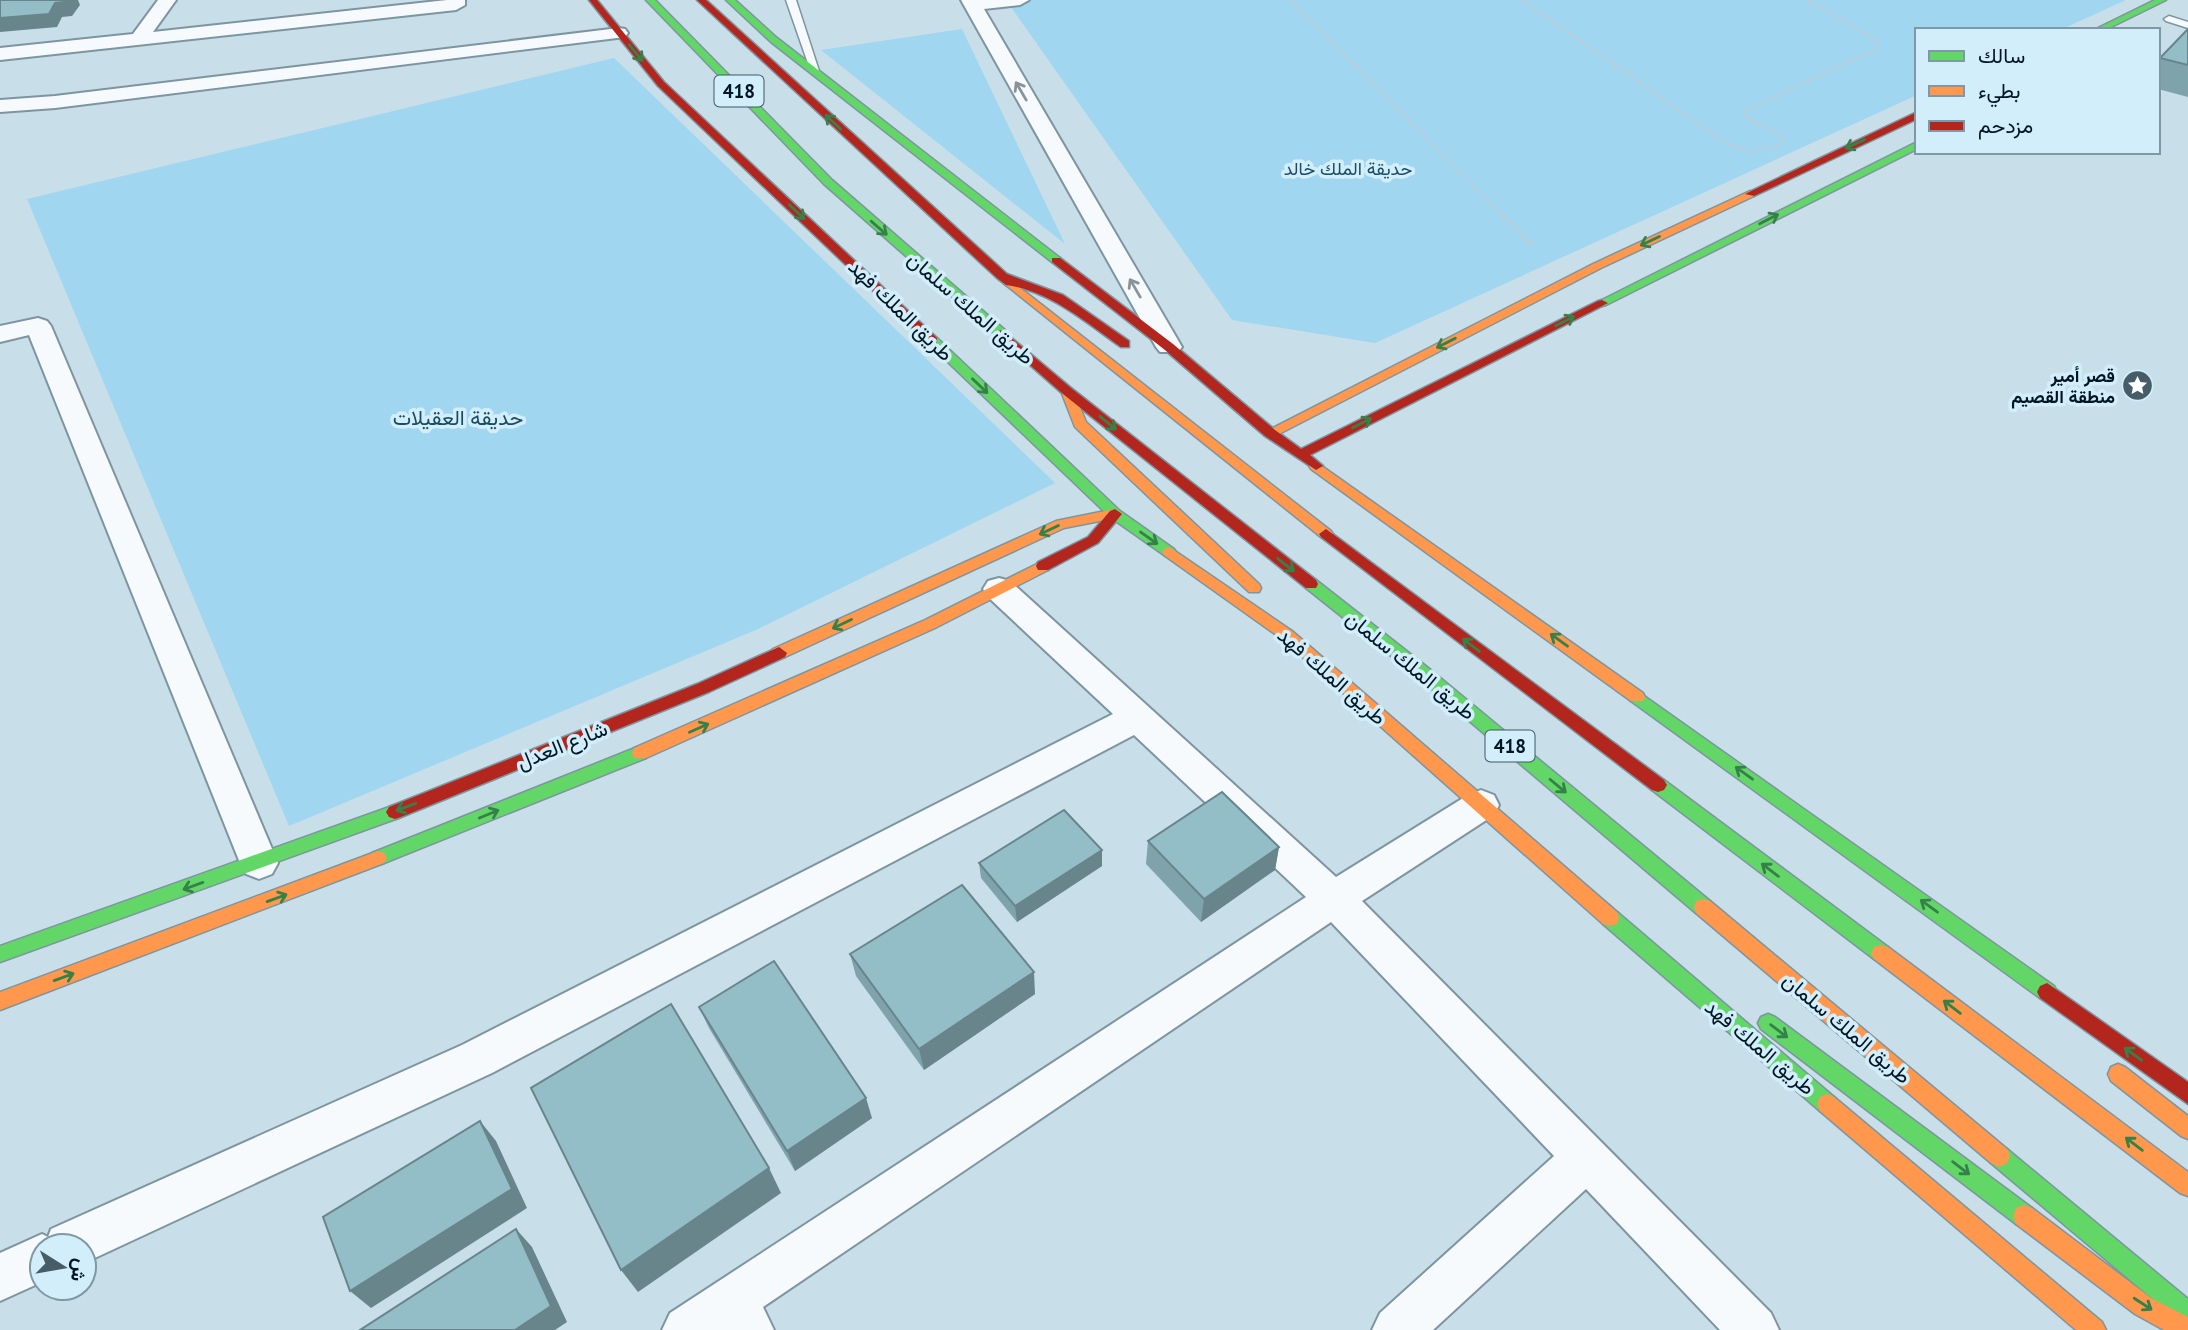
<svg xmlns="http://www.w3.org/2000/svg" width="2188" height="1330" viewBox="0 0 2188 1330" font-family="'PT Sans',Vazirmatn,sans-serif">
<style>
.green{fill:#a0d6f0}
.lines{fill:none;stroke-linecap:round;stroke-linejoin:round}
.lane-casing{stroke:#7d95a0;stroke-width:3}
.street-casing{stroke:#7d95a0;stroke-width:4}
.fast-casing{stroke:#7d95a0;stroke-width:3}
.slow-casing{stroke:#7d95a0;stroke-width:3}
.jam-casing{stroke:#7d95a0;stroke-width:3}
.path-far1{stroke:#c4cbd0;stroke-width:2.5;stroke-dasharray:3.5 3.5;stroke-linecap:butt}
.path{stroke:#c4cbd0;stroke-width:3.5;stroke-dasharray:4.5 4.5;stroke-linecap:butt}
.lane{fill:#f7fafc;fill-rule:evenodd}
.street{fill:#f7fafc;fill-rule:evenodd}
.fast{fill:#63d668;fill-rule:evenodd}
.slow{fill:#ff974d;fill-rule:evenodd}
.jam{fill:#b3261e;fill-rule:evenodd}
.wall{fill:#7fa3ab}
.shaded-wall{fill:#68858b}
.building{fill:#94bec7;stroke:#68858b;stroke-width:2}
.oneway{stroke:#368049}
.oneway2{stroke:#88949a}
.labels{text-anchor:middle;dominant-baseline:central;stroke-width:7;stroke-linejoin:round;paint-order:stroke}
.far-park-label{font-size:18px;fill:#194c61;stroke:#d3eefb}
.far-poi-label{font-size:18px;font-weight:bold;fill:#001723;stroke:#d3eefb;text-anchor:end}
.shield{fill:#d3eefb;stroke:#3f5864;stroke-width:2}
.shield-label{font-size:19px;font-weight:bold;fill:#001723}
.street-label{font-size:21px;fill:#001723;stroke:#d3eefb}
.park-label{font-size:21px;fill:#194c61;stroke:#d3eefb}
</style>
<rect width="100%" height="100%" fill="#c8dee9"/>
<g class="green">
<path d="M1006,0H2126L2060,30H1917V95L1375,343L1232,320Z"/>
<path d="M962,29L1065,244L821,50Z"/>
<path d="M614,58L1055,483L758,629L289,826L27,199Z"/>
</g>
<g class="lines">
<defs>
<g id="lane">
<path d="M786,0H796L820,74L811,72Z"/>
<path d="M2169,16L2188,22V28L2166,21L2164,19Z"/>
</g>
<g id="street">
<path d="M158,0H176L153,32L447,0H465V5L456,10L0,60V48L133,34Z"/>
<path d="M961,0H1029L1020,5L984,9L1182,347L1178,352H1160L1156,347Z"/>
<path d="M619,28L625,29L628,33L625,37L55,108L0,112V100L55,96Z"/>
<path d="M38,318L47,321L51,326L278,863L272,874L259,879L246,874L240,863L29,335L0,342V326Z"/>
<path d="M999,578L1010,581L1336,877L1468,795L1481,790L1494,795L1499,805L1494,815L1362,901L1771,1313L1779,1330H1720L1586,1189L1433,1330H1372L1380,1313L1554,1156L1331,922L763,1307L774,1330H662L670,1313L1306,897L1134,735L492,1073L84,1263V1246H42V1282L0,1301V1253L42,1234L48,1237L51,1229L462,1045L1113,714L988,597L983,589L988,581Z"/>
</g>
<g id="fast">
<path d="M646,0H655L832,180L1006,331V337H998L824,184Z"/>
<path d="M726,0H735L777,38L1060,258V262H1052L771,42Z"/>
<path d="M2155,0H2166L2105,30H2094Z"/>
<path d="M1917,142V149L1606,305L1602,306L1596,303Z"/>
<path d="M933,337L937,338L1120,511L1174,549L1176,552L1174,555H1164L1110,517L929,344L927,341Z"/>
<path d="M1311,579L1316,580L1427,667L1710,901L1712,907L1710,913L1703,915L1696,913L1415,675L1306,588L1304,584L1306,580Z"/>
<path d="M1637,691L2054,986L2057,992L2054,998L2047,1001L2040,998L1631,701L1629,697L1631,693Z"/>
<path d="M640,746L646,748L648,753L646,758L384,863L378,865L372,863L369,858L372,853Z"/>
<path d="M1658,778L1664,780L1888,947L1891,953L1888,959L1881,961L1874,959L1652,790L1649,785L1652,780Z"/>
<path d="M395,805L401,807L404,812L401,817L0,962V946Z"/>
<path d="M1610,910L1617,912L1834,1097L1837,1104L1834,1111L1827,1114L1820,1111L1603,924L1601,918L1603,912Z"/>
<path d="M1768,1014L1775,1017L2032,1208L2035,1216L2032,1224L2024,1227L2016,1224L1761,1029L1758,1023L1761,1017Z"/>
<path d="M1999,1145L2007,1149L2188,1299V1326L2180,1322L1991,1163L1988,1156L1991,1149Z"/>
</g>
<g id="slow">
<path d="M1750,191L1755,194L1754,196L1601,268L1275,436L1270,437L1263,433L1593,264Z"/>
<path d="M1010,280L1331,531L1333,534L1331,537H1321L1006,285L1004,283Z"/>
<path d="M1067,387L1073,391L1086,422L1259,584L1261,588L1259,592H1249L1075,427L1061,391Z"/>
<path d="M1316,462L1643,693L1645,697L1643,701H1631L1311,469L1309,466Z"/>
<path d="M1115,509L1122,514L1120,517L1064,528L785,657L779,659L771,653L773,649L1056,521Z"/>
<path d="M1169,547L1292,631L1617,912L1619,918L1617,924L1610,926L1603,924L1282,639L1164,555L1162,552L1164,549Z"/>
<path d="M1043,561L1048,562L1050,566L1048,570L935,628L646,758H634L632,753L634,748L925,620Z"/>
<path d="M378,851L384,853L387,858L384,863L0,1010V992Z"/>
<path d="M1703,899L1710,901L2007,1149L2010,1156L2007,1163L1999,1167L1991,1163L1696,913L1694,907L1696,901Z"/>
<path d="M1881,945L1888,947L2188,1172V1196L2180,1193L1874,959L1871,953L1874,947Z"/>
<path d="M2118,1064L2125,1067L2188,1116V1139L2181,1136L2111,1081L2108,1074L2111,1067Z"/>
<path d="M1827,1094L1834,1097L2102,1322L2106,1330H2076L1820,1111L1817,1104L1820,1097Z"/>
<path d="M2024,1205L2032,1208L2151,1298L2188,1317V1330H2164L2135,1314L2016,1224L2013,1216L2016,1208Z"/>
</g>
<g id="jam">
<path d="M589,0H597L664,82L937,338V344H929L658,86Z"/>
<path d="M697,0H706L1007,274L1063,295L1129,341V347H1121C1084,321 1050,291 1006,285L997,278Z"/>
<path d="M1917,112V119L1754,196L1745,194Z"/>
<path d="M1052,258H1060L1173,344L1275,430L1301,449L1598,301L1602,300L1608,303L1310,455L1323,466L1316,470L1265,436L1165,350L1052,262Z"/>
<path d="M1002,330L1071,388L1316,580L1318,584L1316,588H1306L1063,394L998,337V331Z"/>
<path d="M1115,509L1122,514L1098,543L1048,570H1038L1036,566L1038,562L1088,537L1110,511Z"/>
<path d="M1326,529L1664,780L1667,785L1664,790L1658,792L1652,790L1321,537L1319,534Z"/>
<path d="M779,647L787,653L785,657L709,692L401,817L395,819L389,817L386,812L389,807L697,684Z"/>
<path d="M2047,983L2188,1082V1104L2040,998L2037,992L2040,986Z"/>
</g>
</defs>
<use href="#lane" class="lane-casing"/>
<use href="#street" class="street-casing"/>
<use href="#fast" class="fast-casing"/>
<use href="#slow" class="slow-casing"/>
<use href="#jam" class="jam-casing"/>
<g class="path-far1">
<path d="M1290,0L1504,217"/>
<path d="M1522,0L1726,143L1749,152L1778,146L1785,137L1744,116L1745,111L1876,49L1878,44L1870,36L1807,0"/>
</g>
<path class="path" d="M1502,215L1534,247"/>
<use href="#lane" class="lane"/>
<use href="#street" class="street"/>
<use href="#fast" class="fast"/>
<use href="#slow" class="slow"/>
<use href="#jam" class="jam"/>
</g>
<g class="wall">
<path d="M2188,29V97L2158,89V61Z"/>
<path d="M1148,841L1279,847L1275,870L1201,922L1146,864Z"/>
<path d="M1102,850V866L1017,922L981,878L979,863Z"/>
<path d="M850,954L1035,994L924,1070L856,976Z"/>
<path d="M699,1007L872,1118L795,1171L709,1028Z"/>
</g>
<g class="shaded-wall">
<path d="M66,0H78L80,5L72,16L62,17L57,27L0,32V18Z"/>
<path d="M1279,847L1275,870L1201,922L1204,899Z"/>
<path d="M1102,850V866L1017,922L1015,906Z"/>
<path d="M1034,972L1035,994L924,1070L919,1049Z"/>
<path d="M866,1098L872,1118L795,1171L787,1151Z"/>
<path d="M480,1121L496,1141L527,1208L371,1308L350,1291Z"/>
<path d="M769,1168L781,1193L638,1292L621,1270Z"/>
<path d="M516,1229L532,1247L567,1322L555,1330H515Z"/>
</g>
<g class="building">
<path d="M0,0H66L64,2L55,3L49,14L0,18Z"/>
<path d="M2188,29V65L2160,58Z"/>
<path d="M1222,792L1279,847L1204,899L1148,841Z"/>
<path d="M1064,810L1102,850L1015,906L979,863Z"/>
<path d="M962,885L1034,972L919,1049L850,954Z"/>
<path d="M774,961L866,1098L787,1151L699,1007Z"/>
<path d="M671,1004L769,1168L621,1270L531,1088Z"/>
<path d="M480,1121L512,1189L350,1291L323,1217Z"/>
<path d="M516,1229L551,1306L515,1330H360Z"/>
</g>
<defs><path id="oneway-shaft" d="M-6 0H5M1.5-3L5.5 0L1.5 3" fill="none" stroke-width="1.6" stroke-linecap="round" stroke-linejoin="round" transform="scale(1.75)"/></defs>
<g class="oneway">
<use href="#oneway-shaft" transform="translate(636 53) rotate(51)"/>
<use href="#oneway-shaft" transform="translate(833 122) rotate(-137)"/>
<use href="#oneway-shaft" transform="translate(1855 144) rotate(155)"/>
<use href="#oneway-shaft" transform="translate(797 212) rotate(43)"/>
<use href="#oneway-shaft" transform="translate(1769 219) rotate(-27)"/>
<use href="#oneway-shaft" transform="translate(879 228) rotate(41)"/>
<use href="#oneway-shaft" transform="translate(1650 241) rotate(155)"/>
<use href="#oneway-shaft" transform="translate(1565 321) rotate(-27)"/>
<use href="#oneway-shaft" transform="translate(1446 343) rotate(153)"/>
<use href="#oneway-shaft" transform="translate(980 386) rotate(44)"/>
<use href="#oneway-shaft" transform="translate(1108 423) rotate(39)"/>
<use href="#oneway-shaft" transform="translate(1362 423) rotate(-27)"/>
<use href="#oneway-shaft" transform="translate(1049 530) rotate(155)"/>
<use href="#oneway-shaft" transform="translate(1149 538) rotate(35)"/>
<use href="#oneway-shaft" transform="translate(1286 565) rotate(38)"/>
<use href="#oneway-shaft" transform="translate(842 624) rotate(155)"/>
<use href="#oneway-shaft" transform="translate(1559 640) rotate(-144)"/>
<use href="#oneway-shaft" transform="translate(1471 645) rotate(-143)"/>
<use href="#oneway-shaft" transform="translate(699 728) rotate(-24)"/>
<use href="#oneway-shaft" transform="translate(1744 773) rotate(-144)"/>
<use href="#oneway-shaft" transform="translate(1558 786) rotate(40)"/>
<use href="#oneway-shaft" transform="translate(406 807) rotate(159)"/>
<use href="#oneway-shaft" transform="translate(489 814) rotate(-22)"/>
<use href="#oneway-shaft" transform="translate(1770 870) rotate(-143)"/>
<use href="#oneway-shaft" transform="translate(193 886) rotate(160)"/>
<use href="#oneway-shaft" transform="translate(277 898) rotate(-20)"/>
<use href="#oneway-shaft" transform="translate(1929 906) rotate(-144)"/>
<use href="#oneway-shaft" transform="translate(64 977) rotate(-20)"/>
<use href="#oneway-shaft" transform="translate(1952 1007) rotate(-143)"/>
<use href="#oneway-shaft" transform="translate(1779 1031) rotate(37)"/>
<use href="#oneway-shaft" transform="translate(2133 1054) rotate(-144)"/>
<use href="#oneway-shaft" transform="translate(2134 1144) rotate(-143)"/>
<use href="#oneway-shaft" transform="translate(1961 1168) rotate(37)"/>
<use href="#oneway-shaft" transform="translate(2143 1304) rotate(33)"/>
</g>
<g class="oneway2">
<use href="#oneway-shaft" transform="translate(1021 91) rotate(-120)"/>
<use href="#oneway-shaft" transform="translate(1135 288) rotate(-120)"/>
</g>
<defs>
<symbol id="sight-disc" viewBox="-11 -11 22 22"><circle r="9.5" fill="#465d68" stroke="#d3eefb"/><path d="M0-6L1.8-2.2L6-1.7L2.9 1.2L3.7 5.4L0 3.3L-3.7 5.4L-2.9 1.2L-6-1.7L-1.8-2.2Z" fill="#fff"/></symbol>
</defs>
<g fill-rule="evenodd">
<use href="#sight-disc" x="2120" y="368" width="35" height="35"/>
</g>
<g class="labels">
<g class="far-park-label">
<text x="1348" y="168">حديقة الملك خالد</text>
</g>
<g class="far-poi-label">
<text x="2115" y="375">قصر أمير<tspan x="2115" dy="21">منطقة القصيم</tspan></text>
</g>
<g class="shield">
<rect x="714.5" y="75.5" width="49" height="31" rx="5"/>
<rect x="1485.5" y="730.5" width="49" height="31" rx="5"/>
</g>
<g class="shield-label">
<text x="739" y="91">418</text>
<text x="1510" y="746">418</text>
</g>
<g class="street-label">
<text transform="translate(971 308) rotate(41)">طريق الملك سلمان</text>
<text transform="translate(901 310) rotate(44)">طريق الملك فهد</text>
<text transform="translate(1411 665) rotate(39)">طريق الملك سلمان</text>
<text transform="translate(1332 676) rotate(41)">طريق الملك فهد</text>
<text transform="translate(562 745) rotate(-22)">شارع العدل</text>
<text transform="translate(1847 1028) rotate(40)">طريق الملك سلمان</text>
<text transform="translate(1760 1047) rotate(40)">طريق الملك فهد</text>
</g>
<g class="park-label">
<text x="458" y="417">حديقة العقيلات</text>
</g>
</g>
<rect x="1915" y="28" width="245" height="126" fill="#d3eefb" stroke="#7f98a5" stroke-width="2"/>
<rect x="1929" y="51" width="35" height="10" fill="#63d668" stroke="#7f98a5" stroke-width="2"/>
<text x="1978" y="63" font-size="21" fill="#001723">سالك</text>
<rect x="1929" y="86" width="35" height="10" fill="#ff974d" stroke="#7f98a5" stroke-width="2"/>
<text x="1978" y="98" font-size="21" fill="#001723">بطيء</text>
<rect x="1929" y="121" width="35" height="10" fill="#b3261e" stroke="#7f98a5" stroke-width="2"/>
<text x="1978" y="133" font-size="21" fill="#001723">مزدحم</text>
<g transform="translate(63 1267) rotate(101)"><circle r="33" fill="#d3eefb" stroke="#7f98a5" stroke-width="2"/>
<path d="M0-5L12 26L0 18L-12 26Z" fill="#465d68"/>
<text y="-10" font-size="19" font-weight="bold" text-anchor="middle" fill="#001723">ش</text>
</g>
</svg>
